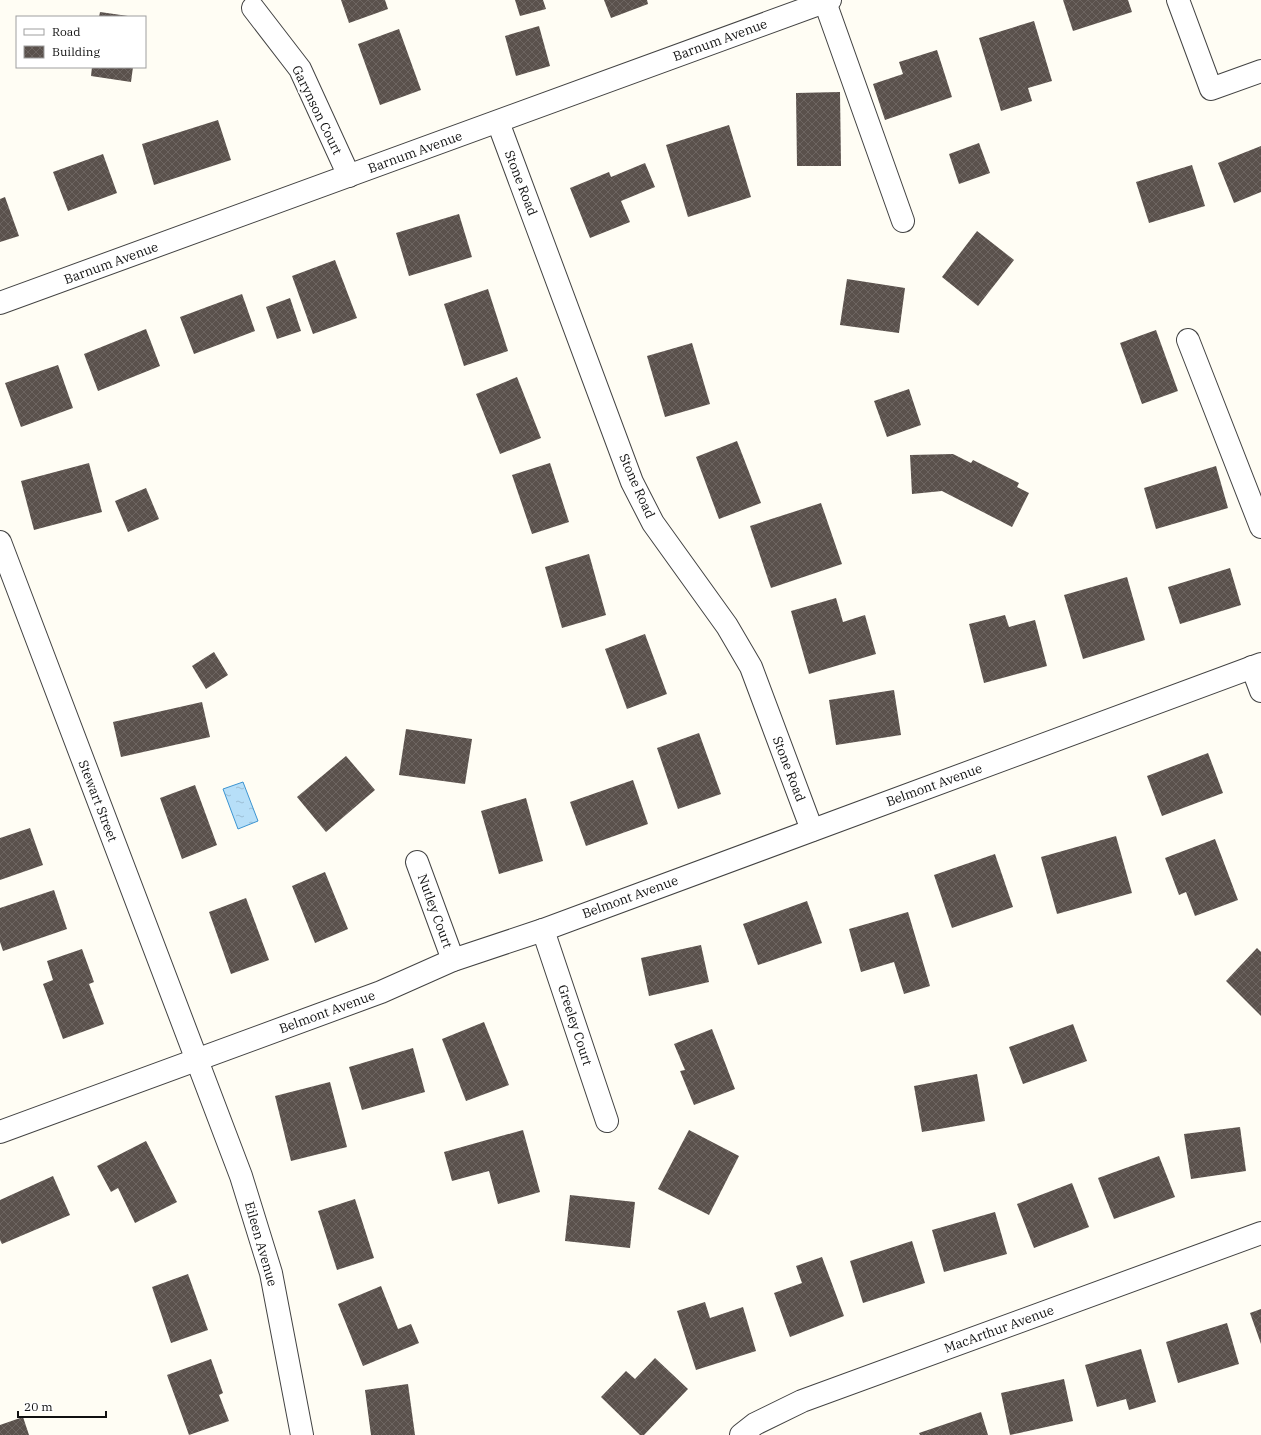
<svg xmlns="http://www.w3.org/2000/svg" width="1261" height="1435" viewBox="0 0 1261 1435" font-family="'IBM Plex Serif',serif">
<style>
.water{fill:url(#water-ripples);stroke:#3c94d1}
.building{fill:url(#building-cross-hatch)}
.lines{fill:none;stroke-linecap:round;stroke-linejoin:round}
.minor-casing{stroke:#434343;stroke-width:24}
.minor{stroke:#fff;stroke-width:22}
.labels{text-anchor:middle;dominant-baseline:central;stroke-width:4;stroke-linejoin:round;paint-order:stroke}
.street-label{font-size:13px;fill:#101010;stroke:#fff}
</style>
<defs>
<pattern id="water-ripples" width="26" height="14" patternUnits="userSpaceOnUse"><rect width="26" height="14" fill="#b7dff8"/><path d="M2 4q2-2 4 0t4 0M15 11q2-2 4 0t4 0" fill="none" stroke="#9cbed4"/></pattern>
<pattern id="building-cross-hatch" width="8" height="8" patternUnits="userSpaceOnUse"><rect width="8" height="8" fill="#5a514c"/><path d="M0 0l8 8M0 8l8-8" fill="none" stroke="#6d6561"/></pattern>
</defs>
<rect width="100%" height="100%" fill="#fffdf4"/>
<path class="water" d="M243,782L258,821L238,829L223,789Z"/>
<g class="building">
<path d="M341,0H385L388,9L349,23Z"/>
<path d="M515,0H543L546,9L520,16Z"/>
<path d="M604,0H647L648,4L611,18Z"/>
<path d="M1063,0H1128L1132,12L1073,31Z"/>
<path d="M100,12L128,16V17H99Z"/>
<path d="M1034,21L1052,81L1028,88L1032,101L1001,111L979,38Z"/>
<path d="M539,26L550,66L516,76L505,36Z"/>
<path d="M399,29L421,90L380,105L358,44Z"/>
<path d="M937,50L952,97L885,120L873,84L903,74L899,62Z"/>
<path d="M92,67H133L131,82L91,76Z"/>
<path d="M840,92L841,166H797L796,93Z"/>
<path d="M218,120L231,160L154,185L142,144Z"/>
<path d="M729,125L751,197L688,217L666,145Z"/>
<path d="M979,143L990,173L959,184L949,154Z"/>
<path d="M1261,146V192L1234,203L1218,163Z"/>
<path d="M103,154L117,193L68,211L53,172Z"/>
<path d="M645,163L655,187L621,201L630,222L590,238L570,188L609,172L611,177Z"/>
<path d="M1192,165L1205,206L1149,223L1136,182Z"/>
<path d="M5,197L19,236L0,242V199Z"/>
<path d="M459,214L472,257L409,276L396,233Z"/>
<path d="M977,231L1014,260L978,306L942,277Z"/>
<path d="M335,260L357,318L313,334L292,276Z"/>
<path d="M847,279L905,288L899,333L840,325Z"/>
<path d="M488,289L508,351L464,366L444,304Z"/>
<path d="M242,294L255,331L194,354L180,317Z"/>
<path d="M290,298L301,331L277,339L266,307Z"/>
<path d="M146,329L160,366L98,391L84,354Z"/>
<path d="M1156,330L1178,391L1142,404L1120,343Z"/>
<path d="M692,343L710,404L665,417L647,356Z"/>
<path d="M58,365L73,408L21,427L5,383Z"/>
<path d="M517,377L541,438L500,454L476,394Z"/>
<path d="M909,389L921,425L887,437L874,401Z"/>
<path d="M737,441L761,503L719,519L696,457Z"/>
<path d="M953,454L971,463L973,460L1019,483L1017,487L1029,493L1012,527L942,491L912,494L910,455Z"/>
<path d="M89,463L102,512L34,530L21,481Z"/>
<path d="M550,463L569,522L532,534L512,475Z"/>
<path d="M1216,466L1228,508L1156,529L1144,488Z"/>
<path d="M146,488L159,519L128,532L115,501Z"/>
<path d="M821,503L842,564L771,588L750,526Z"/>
<path d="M589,554L606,615L562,628L545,567Z"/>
<path d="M1230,568L1241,605L1180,624L1168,587Z"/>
<path d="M1127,577L1145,640L1083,659L1064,595Z"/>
<path d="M836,598L843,622L865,615L876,654L809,674L791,611Z"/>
<path d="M1005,615L1009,627L1035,620L1047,666L984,683L969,624Z"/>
<path d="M645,634L667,694L627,709L605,649Z"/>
<path d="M214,652L228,675L206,689L192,666Z"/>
<path d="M894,690L901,735L836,745L829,700Z"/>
<path d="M202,702L210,737L121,757L113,722Z"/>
<path d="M406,729L472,739L465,784L399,775Z"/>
<path d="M699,733L721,794L678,809L657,748Z"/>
<path d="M1208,753L1223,793L1162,816L1147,776Z"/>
<path d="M346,756L375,790L326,832L297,797Z"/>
<path d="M633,780L648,824L586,846L570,802Z"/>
<path d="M195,785L217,845L182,859L160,798Z"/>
<path d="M526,798L543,861L499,874L481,811Z"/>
<path d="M30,828L43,865L0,880V838Z"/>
<path d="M1116,836L1132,893L1057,914L1041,857Z"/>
<path d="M1215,839L1238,900L1195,916L1186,892L1179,895L1165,858Z"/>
<path d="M995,854L1013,907L952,928L934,875Z"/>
<path d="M325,872L348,929L315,943L292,886Z"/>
<path d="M54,890L67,929L3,951L0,942V908Z"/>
<path d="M246,898L269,960L231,974L209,912Z"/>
<path d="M807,901L822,943L758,965L743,924Z"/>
<path d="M908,912L930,986L904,994L894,962L861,972L849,929Z"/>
<path d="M701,945L709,982L649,996L641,958Z"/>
<path d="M1257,948L1261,952V1016L1226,981Z"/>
<path d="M82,949L94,982L89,984L104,1024L63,1039L43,984L53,980L47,961Z"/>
<path d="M484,1022L509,1085L466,1101L442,1039Z"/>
<path d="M1073,1024L1087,1061L1023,1084L1009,1047Z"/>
<path d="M712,1029L735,1089L694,1105L680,1071L685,1070L674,1044Z"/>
<path d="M413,1048L425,1092L362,1110L349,1067Z"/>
<path d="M977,1074L985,1121L922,1132L914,1086Z"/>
<path d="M330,1082L347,1147L291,1161L275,1096Z"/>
<path d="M1240,1127L1246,1171L1191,1179L1184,1134Z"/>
<path d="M523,1130L540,1192L498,1204L489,1171L452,1181L444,1152Z"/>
<path d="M689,1130L739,1156L709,1215L658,1189Z"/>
<path d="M146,1141L177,1202L135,1223L118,1188L111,1192L97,1166Z"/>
<path d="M1159,1156L1175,1197L1114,1219L1098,1178Z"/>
<path d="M53,1176L70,1215L2,1244L0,1240V1200Z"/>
<path d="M1072,1183L1089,1227L1034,1248L1017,1204Z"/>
<path d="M570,1195L635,1202L630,1248L565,1241Z"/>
<path d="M355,1199L374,1258L337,1270L318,1211Z"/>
<path d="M995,1212L1007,1254L944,1272L932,1230Z"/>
<path d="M912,1241L925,1283L863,1303L850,1261Z"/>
<path d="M822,1257L844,1316L790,1337L774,1293L802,1283L796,1266Z"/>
<path d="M188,1274L208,1330L171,1343L152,1287Z"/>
<path d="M381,1286L398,1329L411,1324L419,1343L363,1366L338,1304Z"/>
<path d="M705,1302L710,1318L743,1307L756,1351L696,1370L677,1311Z"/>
<path d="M1261,1309V1344L1250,1313Z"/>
<path d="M1227,1323L1239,1364L1178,1383L1166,1342Z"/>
<path d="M1141,1349L1156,1402L1129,1410L1126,1399L1097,1407L1085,1365Z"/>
<path d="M655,1358L688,1389L644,1435H640L601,1397L626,1371L635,1379Z"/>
<path d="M211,1359L223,1393L219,1395L229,1421L189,1435L167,1375Z"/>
<path d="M1064,1379L1073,1421L1010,1435L1001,1393Z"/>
<path d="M408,1384L415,1435H371L365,1390Z"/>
<path d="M981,1412L988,1435H920L919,1433Z"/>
<path d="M23,1417L29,1435H0V1425Z"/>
</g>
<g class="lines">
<defs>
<g id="minor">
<path d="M1178,0L1211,89L1261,71"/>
<path d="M825,2L903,221"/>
<path d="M253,8L300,69L349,176"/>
<path d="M498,122L632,482L653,523L727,626L751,667L812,830"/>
<path d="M0,303L830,0"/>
<path d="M1188,340L1261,527"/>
<path d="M0,542L241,1176L271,1273L302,1435"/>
<path d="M1252,667L1261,691"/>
<path d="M417,862L453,960"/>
<path d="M543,930L607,1121"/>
<path d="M0,1132L381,992L453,960L543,930L1261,664"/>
<path d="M741,1435L755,1424L802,1401L1261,1233"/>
</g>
</defs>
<use href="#minor" class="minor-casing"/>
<use href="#minor" class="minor"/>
</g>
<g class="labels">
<g class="street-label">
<text transform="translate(720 40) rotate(-20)">Barnum Avenue</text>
<text transform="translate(317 110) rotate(64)">Garynson Court</text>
<text transform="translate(415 152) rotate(-20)">Barnum Avenue</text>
<text transform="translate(521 183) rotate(69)">Stone Road</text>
<text transform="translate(111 263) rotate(-20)">Barnum Avenue</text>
<text transform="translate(637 486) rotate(66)">Stone Road</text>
<text transform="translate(789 769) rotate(69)">Stone Road</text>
<text transform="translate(934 785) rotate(-20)">Belmont Avenue</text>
<text transform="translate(98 801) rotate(69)">Stewart Street</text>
<text transform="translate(630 897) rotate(-20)">Belmont Avenue</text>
<text transform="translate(435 911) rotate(70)">Nutley Court</text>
<text transform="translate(327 1012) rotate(-20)">Belmont Avenue</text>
<text transform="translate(575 1025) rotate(72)">Greeley Court</text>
<text transform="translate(261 1244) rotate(74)">Eileen Avenue</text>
<text transform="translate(999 1329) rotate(-20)">MacArthur Avenue</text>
</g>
</g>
<rect x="16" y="16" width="130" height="52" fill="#ffffff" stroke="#9f9f9f"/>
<rect x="24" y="29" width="20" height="6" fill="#ffffff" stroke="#9f9f9f"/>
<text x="52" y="36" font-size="12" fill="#101010">Road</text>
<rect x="24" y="46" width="20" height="12" fill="url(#building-cross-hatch)" stroke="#9f9f9f"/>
<text x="52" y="56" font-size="12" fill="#101010">Building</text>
<path d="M18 1411v6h88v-6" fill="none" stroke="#101010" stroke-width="2"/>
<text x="24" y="1411" font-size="12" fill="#101010" stroke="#ffffff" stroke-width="3" paint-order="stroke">20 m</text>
</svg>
